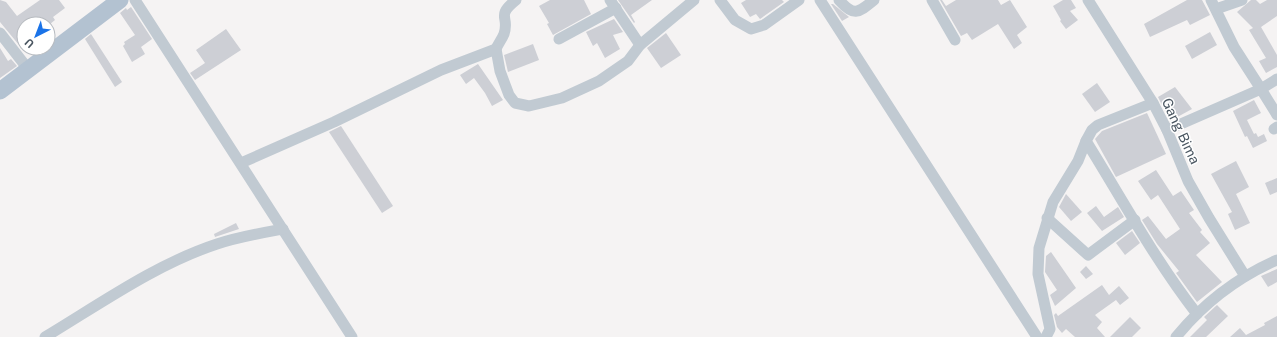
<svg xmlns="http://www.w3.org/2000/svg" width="1277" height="337" viewBox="0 0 1277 337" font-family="'Public Sans',sans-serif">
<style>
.building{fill:#cdcfd5}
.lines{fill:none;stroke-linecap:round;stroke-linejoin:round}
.street{stroke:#c1cad2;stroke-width:11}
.primary{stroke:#b3c2d1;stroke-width:17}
.labels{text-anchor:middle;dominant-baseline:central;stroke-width:3;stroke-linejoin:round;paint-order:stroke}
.street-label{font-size:14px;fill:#4a5661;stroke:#fff}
</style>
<rect width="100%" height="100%" fill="#f5f3f3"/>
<g class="building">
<path d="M0,0L6,2L17,16L40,0H59L65,8L53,17L55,20L50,24H24V51L0,22Z"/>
<path d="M550,0H584L591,14L553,35L547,24L549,23L539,6Z"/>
<path d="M618,0H652L631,15L635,22L634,23Z"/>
<path d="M746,0H782L784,2L760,19L756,14L750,17L741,3Z"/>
<path d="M940,0H942L946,6L956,0H998L1001,5L1010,0L1027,27L1017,35L1022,43L1014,49L998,24L972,40L967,33L961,36Z"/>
<path d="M1063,0H1071L1076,8L1070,11L1078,20L1066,29L1060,21L1061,20L1053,6Z"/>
<path d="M1187,0H1202L1210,15L1190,25L1187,20L1150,37L1144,24Z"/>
<path d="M1251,0H1256L1260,4L1267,0H1277V16L1261,27L1277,55V67L1266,73L1259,61L1266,58L1249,30L1253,28L1237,12Z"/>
<path d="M831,4H833L849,17L842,21Z"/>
<path d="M131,7L152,39L141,47L145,54L132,62L123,46L125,44L124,42L135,35L120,13L126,8L127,10Z"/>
<path d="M614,19L623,32L613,35L620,49L605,58L597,43L593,46L586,32Z"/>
<path d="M226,29L241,50L195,80L190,73L205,63L196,50Z"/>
<path d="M1210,32L1217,45L1192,59L1185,46Z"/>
<path d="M666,33L681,55L661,68L647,48Z"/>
<path d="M91,34L122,82L115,87L85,39Z"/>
<path d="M533,44L539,60L508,72L504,55Z"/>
<path d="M0,48L8,61L11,59L17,66L0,78Z"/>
<path d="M478,64L503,100L492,106L485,93L474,78L466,84L460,75Z"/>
<path d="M1097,83L1110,102L1095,112L1082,94Z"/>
<path d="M1175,87L1192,109L1170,121L1158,97Z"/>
<path d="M1254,100L1261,113L1247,120L1254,134L1256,133L1258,137L1264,134L1267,141L1253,148L1247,136L1245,137L1233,111Z"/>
<path d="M1147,113L1166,154L1116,177L1095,139L1102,131Z"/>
<path d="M341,126L393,206L382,213L329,132Z"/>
<path d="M1236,161L1249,187L1236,194L1250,223L1235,230L1228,214L1232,212L1211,174Z"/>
<path d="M1156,170L1173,196L1181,191L1194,210L1189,213L1202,230L1200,232L1210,243L1196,255L1222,282L1197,302L1176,273L1179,271L1157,244L1142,220L1148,216L1166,239L1180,229L1158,195L1151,200L1138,181Z"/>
<path d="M1277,178V192L1270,195L1265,183Z"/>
<path d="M1066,194L1082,212L1071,221L1059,207Z"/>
<path d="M1096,206L1104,217L1118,207L1124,217L1102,231L1087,213Z"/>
<path d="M236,223L239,229L215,237L214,234Z"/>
<path d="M1132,231L1140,243L1125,255L1116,243Z"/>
<path d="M1051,252L1076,288L1055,306L1050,295L1057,290L1045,272L1046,256Z"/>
<path d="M1086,266L1093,274L1086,279L1080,272Z"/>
<path d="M1277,269V282L1268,287L1261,276Z"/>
<path d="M1102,285L1109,295L1119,286L1129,298L1120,305L1116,300L1095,315L1102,322L1097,328L1105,337H1075L1066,329L1062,333L1057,327L1054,315L1056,313L1058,316Z"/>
<path d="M1217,305L1228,316L1206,337H1190L1207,320L1204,317Z"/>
<path d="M1277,316V337H1230L1240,328L1246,335L1265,325L1264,323Z"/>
<path d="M1130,317L1141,328L1132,337H1110Z"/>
</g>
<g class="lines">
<g class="street">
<path d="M135,0L352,337"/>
<path d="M610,0L640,45"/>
<path d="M720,0L735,20L751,29L764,25L799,0"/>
<path d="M820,0L1037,337"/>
<path d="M839,0C854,17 858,13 874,0"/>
<path d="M932,0L955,40"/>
<path d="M1088,0L1153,103L1167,130L1188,181L1209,218L1245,276"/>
<path d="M1216,9L1242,0"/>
<path d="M0,33L28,69"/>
<path d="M559,39L616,8"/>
<path d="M496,49C498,44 502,39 504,34C510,16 495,17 516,0"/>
<path d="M1277,79L1261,89L1277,115"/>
<path d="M1153,103L1098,125L1092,130L1086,141C1122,199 1155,260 1197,314"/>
<path d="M1274,129L1277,127"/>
<path d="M1167,130L1261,89L1234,47L1211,0"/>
<path d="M241,163L334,122L441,70L496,49L500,71L509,95L515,103L529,106L562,98L599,81L628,61L640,45L694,0"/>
<path d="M1047,218L1088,255L1135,220"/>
<path d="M45,337C100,304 156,264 217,244C238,237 261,233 283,229"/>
<path d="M1046,337L1050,329L1038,274L1039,248L1053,202L1078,161L1086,141"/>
<path d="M1176,337C1203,304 1238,277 1277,260"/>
</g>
<path class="primary" d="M0,91L120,0"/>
</g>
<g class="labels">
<g class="street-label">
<text transform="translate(1181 131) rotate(65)">Gang Bima</text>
</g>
</g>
<g transform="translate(36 36) rotate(222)"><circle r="19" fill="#ffffff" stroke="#b7bbc0"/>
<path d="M0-3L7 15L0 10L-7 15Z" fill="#1a73e8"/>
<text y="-6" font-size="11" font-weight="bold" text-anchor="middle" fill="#4a5661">U</text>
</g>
</svg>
